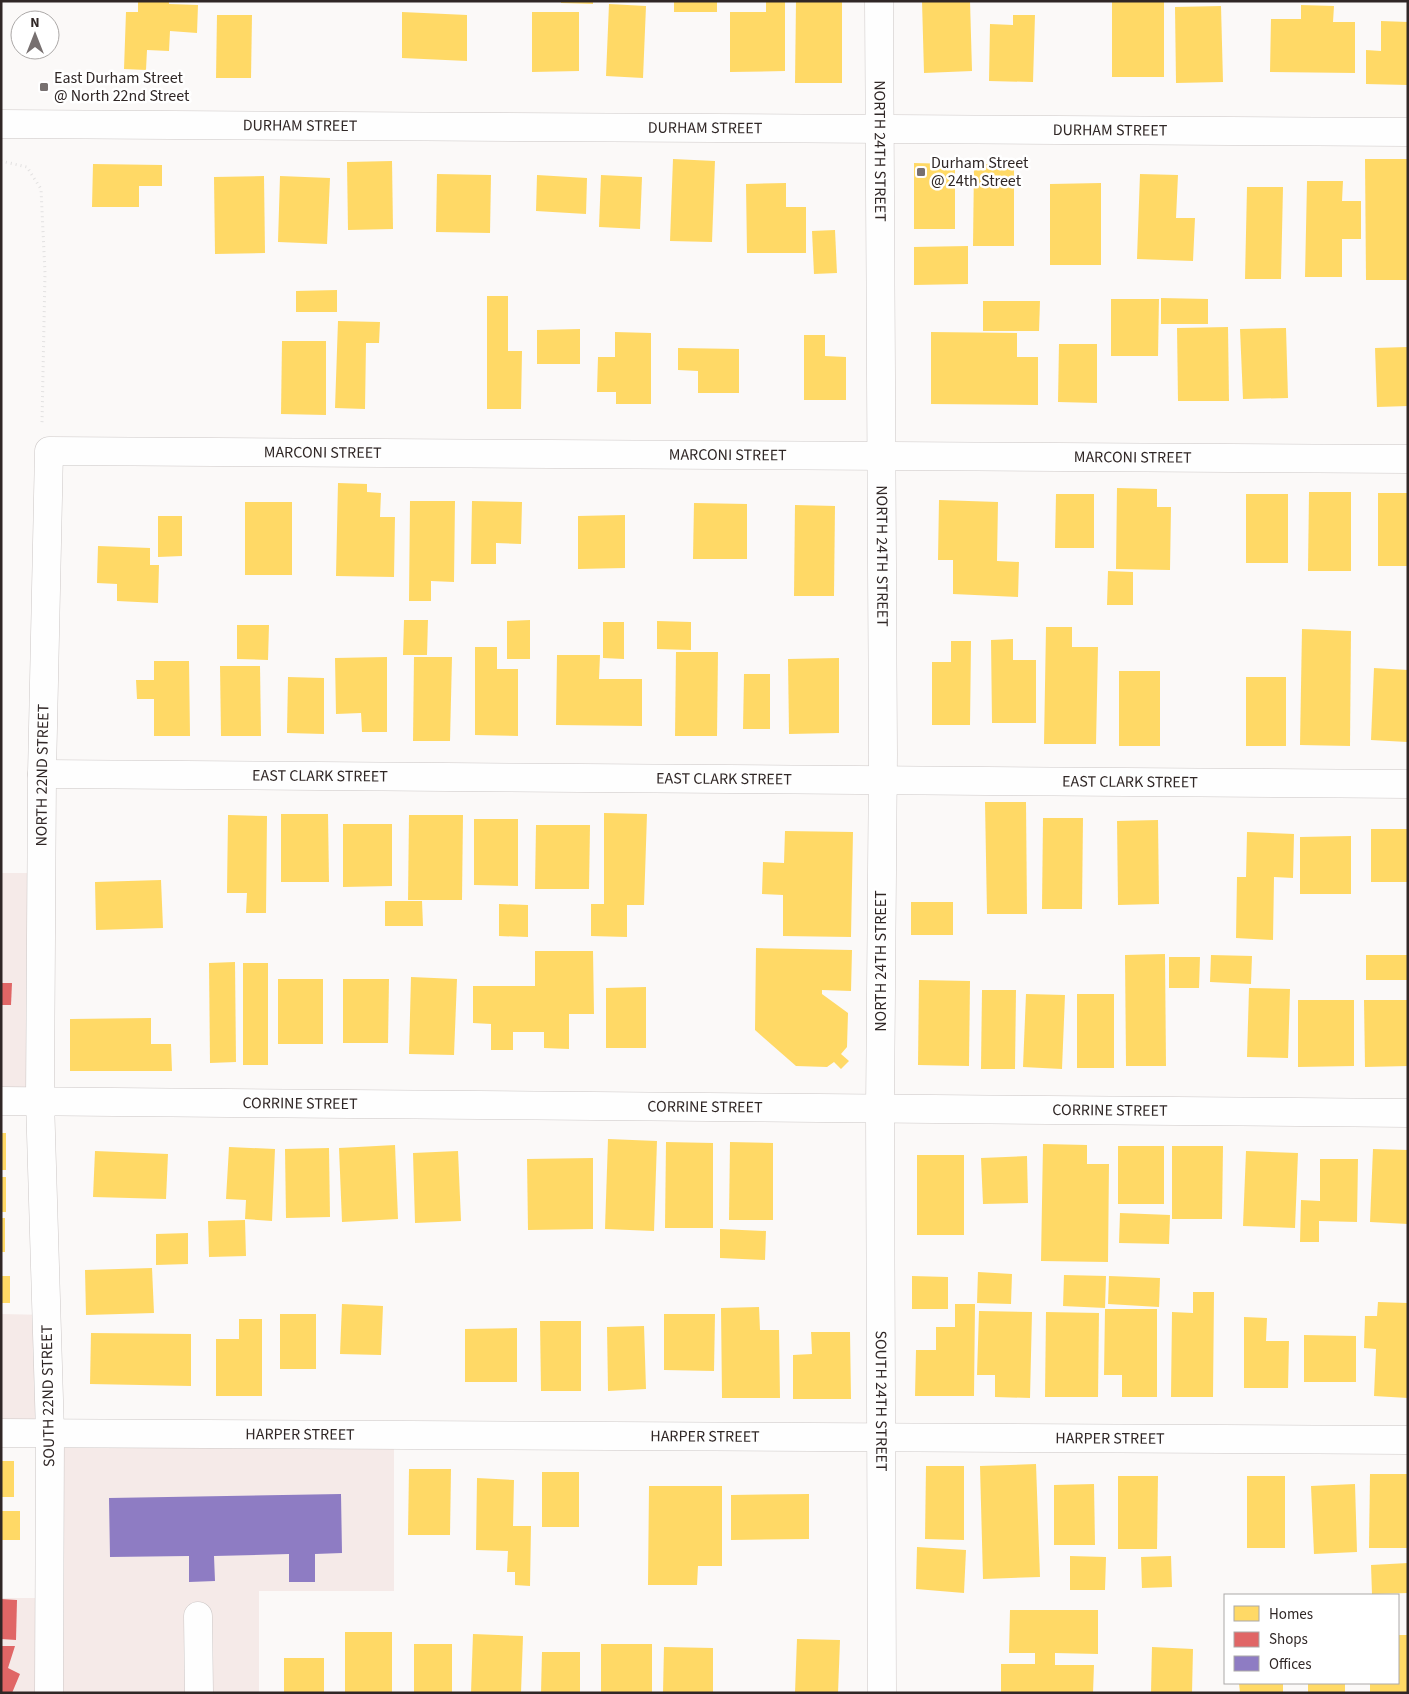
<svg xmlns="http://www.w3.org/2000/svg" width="1409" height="1694" viewBox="0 0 1409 1694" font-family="'Source Sans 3',sans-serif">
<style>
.built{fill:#f5eae8}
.homes{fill:#ffd966}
.shops{fill:#e06666}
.offices{fill:#8e7cc3}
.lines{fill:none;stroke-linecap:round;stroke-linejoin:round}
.minor-casing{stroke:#ccc7c6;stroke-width:29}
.path{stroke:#e2e1e1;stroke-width:3;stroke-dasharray:1 4;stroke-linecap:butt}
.minor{stroke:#fefefe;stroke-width:28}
.poi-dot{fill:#777070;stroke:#fff;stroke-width:2}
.labels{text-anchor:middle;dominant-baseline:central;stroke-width:5;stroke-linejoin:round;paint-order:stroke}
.poi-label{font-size:16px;fill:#302726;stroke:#fff;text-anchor:start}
.street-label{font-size:16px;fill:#302726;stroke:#fff}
</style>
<rect width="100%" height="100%" fill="#fbf9f8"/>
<g class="built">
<path d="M1,873H42V1100L1,1101Z"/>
<path d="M1,1314L49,1315V1432L394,1439V1591H259V1693H48L45,1432H1Z"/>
<path d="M1,1598H42L44,1693H1Z"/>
</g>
<g class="homes">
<path d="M138,1H169V4L198,5L197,33L170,31L169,51L147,50L146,70L124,69L126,12H138Z"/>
<path d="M561,1H593V4L561,3Z"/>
<rect x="674" y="1" width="43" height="11"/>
<path d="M766,1H785V71L730,72V12H766Z"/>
<path d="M796,1H842V83H795Z"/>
<path d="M922,1H970L972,71L924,73Z"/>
<rect x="1112" y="1" width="52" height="76"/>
<path d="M609,4L646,6L643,78L606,76Z"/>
<path d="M1301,5L1334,6L1333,22H1355V73L1270,72L1271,19H1301Z"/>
<path d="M1221,6L1223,82L1176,83L1175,7Z"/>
<path d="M402,12L467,15V61L402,58Z"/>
<path d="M532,12H579V71L532,72Z"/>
<path d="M217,15H252L251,78H216Z"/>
<path d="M1013,15H1035L1033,82L989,81L990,24L1013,25Z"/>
<path d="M1381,21L1408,22V85L1366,84V50L1381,51Z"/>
<path d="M673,159L715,161L712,242L670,241Z"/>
<path d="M1365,159H1408V280H1366Z"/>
<path d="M392,161L393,229L348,230L347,162Z"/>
<path d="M914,163L955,164V229H914Z"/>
<path d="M93,164L162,165V186H139V207H92Z"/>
<path d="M974,164H1014V246H973Z"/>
<path d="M437,174L491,175L490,233L436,232Z"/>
<path d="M1140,174L1178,175L1176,218H1195L1193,261L1137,259Z"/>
<path d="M537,175L587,178L586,214L536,211Z"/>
<path d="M601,175L642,177L640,229L599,227Z"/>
<path d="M264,176L265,253L215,254L214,177Z"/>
<path d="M280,176L330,178L327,244L278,242Z"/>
<path d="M1307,181H1343L1342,201H1361V239H1342V277H1305Z"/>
<path d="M786,183V207H806V253H747L746,184Z"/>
<path d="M1101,183V265H1050V184Z"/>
<path d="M1247,187H1283L1281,279H1245Z"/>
<path d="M835,230L837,273L814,274L812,231Z"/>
<path d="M968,246V284L914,285V247Z"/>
<path d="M337,290V312H296V291Z"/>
<path d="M487,296H508V351H522L521,409H487Z"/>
<path d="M1161,298L1208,299V324H1161Z"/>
<path d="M1111,299H1159L1158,356H1111Z"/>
<path d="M983,301H1040L1039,331H983Z"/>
<path d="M338,321L380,322L379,343H366L365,409L335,408Z"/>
<path d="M1228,327L1229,401H1178L1177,328Z"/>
<path d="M1286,328L1288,398L1243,399L1240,329Z"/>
<path d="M580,329V364H537V330Z"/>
<path d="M615,332L651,333V404H616V392H597L598,357H615Z"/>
<path d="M931,332L1017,333V357H1038V405L931,404Z"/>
<path d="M804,335H825V356L846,357V400H804Z"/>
<path d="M282,341H326V415L281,414Z"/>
<path d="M1059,344H1097V403L1058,402Z"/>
<path d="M1408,347V406L1377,407L1375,348Z"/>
<path d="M678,348L739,349V393H698V371L678,370Z"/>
<path d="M338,483L367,484V492L381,493L380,517H395L394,577L336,576Z"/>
<path d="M1117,488L1157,489V507H1171L1170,570L1116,569Z"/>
<path d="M1309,492H1351V571H1308Z"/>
<rect x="1378" y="493" width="30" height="73"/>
<path d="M1056,494H1094V548H1055Z"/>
<rect x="1246" y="494" width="42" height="69"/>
<path d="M939,500L998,502L997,561L1019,562L1018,597L953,594V560H938Z"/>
<path d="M410,501H455L454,582L431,581V601H409Z"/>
<path d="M472,501L522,502L521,544L496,543V564H471Z"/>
<rect x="245" y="502" width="47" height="73"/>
<path d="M694,503L747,504V559H693Z"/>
<path d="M795,505L835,506L834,596H794Z"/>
<path d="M625,515V568L578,569V516Z"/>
<path d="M158,516H182V556L158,557Z"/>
<path d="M98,546L150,548V565H159L158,603L117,601V584L97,583Z"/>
<path d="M1108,571L1133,572V605H1107Z"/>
<path d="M404,620H428L427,655H403Z"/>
<path d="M530,620V659H507V621Z"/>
<path d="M657,621L691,622V650L657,649Z"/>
<path d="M603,622H624V659L603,658Z"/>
<path d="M237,625H269L268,660L237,659Z"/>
<path d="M1046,627H1072V647H1098L1096,744H1044Z"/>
<path d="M1302,629L1351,631L1350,746L1300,745Z"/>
<path d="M1013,639V660H1036V723H992L991,640Z"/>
<path d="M951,641H971L970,725H932V662H951Z"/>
<path d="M475,647H497V669H518V736L475,735Z"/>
<path d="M676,652H718L717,736H675Z"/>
<path d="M557,655H600L599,679H642V726L556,725Z"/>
<path d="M387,657V732H362L361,713L336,714L335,658Z"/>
<path d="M414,657H452L450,741H413Z"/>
<path d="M839,658V733L789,734L788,659Z"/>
<path d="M154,661H189L190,736H154V699H137L136,680H154Z"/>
<path d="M220,666H260L261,736H221Z"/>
<path d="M1374,668L1408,670L1407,742L1371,740Z"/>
<rect x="1119" y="671" width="41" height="75"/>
<path d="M744,674H770V729H743Z"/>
<path d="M288,677L324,678V734L287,733Z"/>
<rect x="1246" y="677" width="40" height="69"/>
<path d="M985,802H1026L1027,914H987Z"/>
<path d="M604,813L647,814L644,905H627V937L591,936V904H604Z"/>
<path d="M281,814H328L329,882H281Z"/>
<path d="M228,815L267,816L266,913H246L247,893H227Z"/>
<path d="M409,815H463L462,900H408Z"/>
<path d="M1043,818H1083L1082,909H1042Z"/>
<path d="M474,819H518V886L474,885Z"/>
<path d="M1158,820L1159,904L1118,905L1117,821Z"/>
<path d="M343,824H392V886L343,887Z"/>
<path d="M536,825H590L589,889H535Z"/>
<rect x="1371" y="829" width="37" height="53"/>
<path d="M785,831L853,832L851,937L783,936V895L762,894L763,862L784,863Z"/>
<path d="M1247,832L1294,834L1293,878L1274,877L1273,940L1236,938L1237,877H1246Z"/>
<path d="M1351,836V894H1300V837Z"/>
<path d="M161,880L163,928L96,930L95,882Z"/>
<path d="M385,901H422L423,926H385Z"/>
<rect x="911" y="902" width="42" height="33"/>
<path d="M499,904L528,905V937L499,936Z"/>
<path d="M756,948L852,950L851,991L822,990V994L848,1013L847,1047L841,1054L849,1061L841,1069L834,1062L827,1067L796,1066L755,1030Z"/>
<path d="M535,951H593L594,1014H569V1049L544,1048V1032H513V1050H491V1024L473,1023V986H535Z"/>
<path d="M1165,954L1166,1066H1126L1125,955Z"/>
<path d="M1211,955L1252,956L1251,984L1210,982Z"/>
<rect x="1366" y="955" width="42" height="25"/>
<path d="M1169,957H1200L1199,988H1169Z"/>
<path d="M235,962L236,1062L210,1063L209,963Z"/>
<rect x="243" y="963" width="25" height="102"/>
<path d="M411,977L457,979L454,1055L409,1054Z"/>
<rect x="278" y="979" width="45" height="65"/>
<path d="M343,979H389L388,1043H343Z"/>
<path d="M919,980L970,981L969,1066L918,1065Z"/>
<path d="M646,987V1048H606V988Z"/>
<path d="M1249,988L1290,989L1288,1058L1247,1057Z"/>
<path d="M982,990H1016L1015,1069H981Z"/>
<path d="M1026,994L1065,995L1062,1069L1023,1067Z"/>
<rect x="1077" y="994" width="37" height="74"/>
<path d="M1298,1000H1354V1066L1298,1067Z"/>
<path d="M1364,1000H1408V1066L1365,1067Z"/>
<path d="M151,1018V1044H171L172,1071H70V1019Z"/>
<rect x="1" y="1133" width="5" height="37"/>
<path d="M608,1139L657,1141L654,1231L605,1229Z"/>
<path d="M666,1142L713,1143V1228H665Z"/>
<path d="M730,1142L773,1143V1220H729Z"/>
<path d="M1043,1144L1087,1145V1164H1109L1108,1262L1041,1261Z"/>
<path d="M395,1145L398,1219L342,1222L339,1148Z"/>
<rect x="1118" y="1146" width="46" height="58"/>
<path d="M1172,1146H1223L1222,1219H1172Z"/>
<path d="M229,1147L275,1149L272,1221L245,1219L246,1200L226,1199Z"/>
<path d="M329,1148L330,1217L286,1218L285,1149Z"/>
<path d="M1373,1149L1408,1150V1224L1370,1222Z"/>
<path d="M95,1151L168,1154L166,1199L93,1197Z"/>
<path d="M458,1151L461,1221L415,1223L413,1153Z"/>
<path d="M1246,1151L1298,1153L1295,1228L1243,1226Z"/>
<rect x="917" y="1155" width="47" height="80"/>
<path d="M1027,1156L1028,1203L983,1204L981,1158Z"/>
<path d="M593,1158V1229L528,1230L527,1159Z"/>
<path d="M1320,1159H1358L1357,1222L1319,1221V1242H1300L1301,1200L1320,1201Z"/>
<rect x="1" y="1177" width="5" height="35"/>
<path d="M1120,1213L1170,1215L1169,1244L1119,1243Z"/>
<rect x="1" y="1218" width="4" height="34"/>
<path d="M245,1220L246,1256L209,1257L208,1221Z"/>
<path d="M720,1229L766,1231L765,1260L720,1258Z"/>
<path d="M188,1233V1264L156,1265V1234Z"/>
<path d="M152,1268L154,1313L86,1315L85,1270Z"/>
<path d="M978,1272L1012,1274L1011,1304L977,1303Z"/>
<path d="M1064,1275L1106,1276L1105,1308L1063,1306Z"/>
<rect x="1" y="1276" width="9" height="27"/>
<path d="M912,1276L948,1277V1309H912Z"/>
<path d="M1109,1276L1160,1278L1159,1307L1108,1304Z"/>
<path d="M1193,1292H1214L1213,1397H1171L1172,1312L1193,1313Z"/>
<path d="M1378,1302L1408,1303V1398L1374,1396L1376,1349L1364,1348L1365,1316H1377Z"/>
<path d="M342,1304L383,1306L381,1355L340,1354Z"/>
<path d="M955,1304H975L974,1396H915L916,1350H936V1327H955Z"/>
<path d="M759,1307L760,1330H779L780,1398H722L721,1308Z"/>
<path d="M1105,1309H1157V1397H1122V1375H1104Z"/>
<path d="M979,1311L1032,1312L1030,1398L995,1397V1375H977Z"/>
<path d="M1046,1312L1099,1313L1098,1397H1045Z"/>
<rect x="280" y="1314" width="36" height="55"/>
<path d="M664,1314H715L714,1371L664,1370Z"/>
<path d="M1244,1317L1267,1318L1266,1341H1289L1288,1388H1244Z"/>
<path d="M239,1319H262V1396H216V1339H239Z"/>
<path d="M540,1321H581V1391H541Z"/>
<path d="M644,1326L646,1389L608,1391L607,1327Z"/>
<path d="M517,1328V1382H465V1329Z"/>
<path d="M811,1332H850L851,1399H793V1355L812,1354Z"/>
<path d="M91,1333L191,1334V1386L90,1384Z"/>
<path d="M1304,1335L1356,1336V1382H1304Z"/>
<rect x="1" y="1461" width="13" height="36"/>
<path d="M1036,1464L1040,1577L983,1579L980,1466Z"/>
<path d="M926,1466H964V1540L925,1539Z"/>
<path d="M409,1469H451L450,1535H408Z"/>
<rect x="542" y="1472" width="37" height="55"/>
<path d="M1370,1474H1408V1548H1369Z"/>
<path d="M1118,1476H1158L1157,1549H1118Z"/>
<rect x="1247" y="1476" width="38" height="72"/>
<path d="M477,1478L514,1480L513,1526H531L530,1586L515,1585V1572H507L508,1551L476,1550Z"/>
<path d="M1094,1484L1095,1545H1054V1485Z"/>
<path d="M1355,1484L1357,1552L1314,1554L1311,1486Z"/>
<path d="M649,1486H722V1566H698L697,1585H648Z"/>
<path d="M809,1494V1539L731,1540V1495Z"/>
<rect x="1" y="1511" width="19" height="29"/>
<path d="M917,1547L966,1550L964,1593L916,1589Z"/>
<path d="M1070,1556L1106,1557L1105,1590H1070Z"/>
<path d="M1171,1556L1172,1587L1142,1588L1141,1557Z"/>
<path d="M1408,1563V1593L1372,1594L1371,1565Z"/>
<path d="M1010,1610H1098V1654L1055,1653V1665H1094L1093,1693H1001V1664H1035V1653H1009Z"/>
<rect x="345" y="1632" width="47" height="61"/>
<path d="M473,1634L523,1636L521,1693H471Z"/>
<path d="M1398,1635H1408V1693H1370V1683H1398Z"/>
<path d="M797,1639L840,1640L838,1693H795Z"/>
<rect x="414" y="1644" width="38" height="49"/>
<rect x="601" y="1644" width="51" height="49"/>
<path d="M664,1647L713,1648V1693H663Z"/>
<path d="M1152,1647L1193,1649L1192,1693H1151Z"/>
<path d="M542,1652H580V1693H541Z"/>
<rect x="284" y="1658" width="40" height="35"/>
<path d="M1239,1683H1283V1693H1240Z"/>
<rect x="1308" y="1683" width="37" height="10"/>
</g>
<g class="shops">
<path d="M1,983H12L11,1005H1Z"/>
<path d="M1,1599L17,1600L16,1640L1,1639Z"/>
<path d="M1,1646H15L8,1668L20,1674L12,1693H1Z"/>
</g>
<path class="offices" d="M341,1494L342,1553L315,1554V1582H289V1554L214,1556L215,1581L189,1582V1556L110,1557L109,1498Z"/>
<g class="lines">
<defs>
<g id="minor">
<path id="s1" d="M879,1L883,754L880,1110L882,1693"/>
<path id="s2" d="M1,124L1408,132"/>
<path id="s3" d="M42,774L1408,784"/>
<path id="s4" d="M1,1101L1408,1113"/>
<path id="s5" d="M1,1433L1408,1440"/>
<path d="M198,1616L199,1693"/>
<path id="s6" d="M49,1693L50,1433L40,1100L42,774L49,451L1408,459"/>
</g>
</defs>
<use href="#minor" class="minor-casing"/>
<path class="path" d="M1,161L27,167L41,189L45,273L42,424"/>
<use href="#minor" class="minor"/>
</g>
<g class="poi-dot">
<rect x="39" y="82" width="10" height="10" rx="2.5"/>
<rect x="916" y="167" width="10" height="10" rx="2.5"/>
</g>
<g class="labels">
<g class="poi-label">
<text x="54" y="78">East Durham Street<tspan x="54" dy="18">@ North 22nd Street</tspan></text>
<text x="931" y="163">Durham Street<tspan x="931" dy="18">@ 24th Street</tspan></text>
</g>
<g class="street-label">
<text stroke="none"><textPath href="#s2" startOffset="299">DURHAM STREET</textPath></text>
<text stroke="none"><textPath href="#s2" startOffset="704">DURHAM STREET</textPath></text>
<text stroke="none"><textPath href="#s2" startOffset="1109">DURHAM STREET</textPath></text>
<text stroke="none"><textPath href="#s1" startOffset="150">NORTH 24TH STREET</textPath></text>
<text stroke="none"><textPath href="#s6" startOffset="1516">MARCONI STREET</textPath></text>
<text stroke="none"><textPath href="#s6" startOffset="1921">MARCONI STREET</textPath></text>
<text stroke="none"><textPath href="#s6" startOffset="2326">MARCONI STREET</textPath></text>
<text stroke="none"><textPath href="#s1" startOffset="555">NORTH 24TH STREET</textPath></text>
<text stroke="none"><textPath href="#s6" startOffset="918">NORTH 22ND STREET</textPath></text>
<text stroke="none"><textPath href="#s3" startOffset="278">EAST CLARK STREET</textPath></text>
<text stroke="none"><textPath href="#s3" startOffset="682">EAST CLARK STREET</textPath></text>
<text stroke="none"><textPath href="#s3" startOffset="1088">EAST CLARK STREET</textPath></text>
<text transform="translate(881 961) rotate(-90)">NORTH 24TH STREET</text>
<text stroke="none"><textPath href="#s4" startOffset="299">CORRINE STREET</textPath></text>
<text stroke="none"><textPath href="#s4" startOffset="704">CORRINE STREET</textPath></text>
<text stroke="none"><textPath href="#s4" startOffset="1109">CORRINE STREET</textPath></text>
<text transform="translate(48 1396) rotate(-91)">SOUTH 22ND STREET</text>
<text stroke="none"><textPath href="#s1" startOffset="1400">SOUTH 24TH STREET</textPath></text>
<text stroke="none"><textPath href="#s5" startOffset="299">HARPER STREET</textPath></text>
<text stroke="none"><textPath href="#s5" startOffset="704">HARPER STREET</textPath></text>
<text stroke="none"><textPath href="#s5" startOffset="1109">HARPER STREET</textPath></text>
</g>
</g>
<rect width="1409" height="1694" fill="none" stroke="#302726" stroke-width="5"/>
<rect x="1224" y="1594" width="175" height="90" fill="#ffffff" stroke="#aca9a8"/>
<rect x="1234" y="1606" width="25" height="15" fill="#ffd966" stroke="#aca9a8"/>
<text x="1269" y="1619" font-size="15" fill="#302726">Homes</text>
<rect x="1234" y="1632" width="25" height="15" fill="#e06666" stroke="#aca9a8"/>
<text x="1269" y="1644" font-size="15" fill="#302726">Shops</text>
<rect x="1234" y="1656" width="25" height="15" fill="#8e7cc3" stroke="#aca9a8"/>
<text x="1269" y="1669" font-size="15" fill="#302726">Offices</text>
<g transform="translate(35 35)"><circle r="24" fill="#ffffff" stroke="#aca9a8"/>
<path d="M0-4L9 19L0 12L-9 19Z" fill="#777070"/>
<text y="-8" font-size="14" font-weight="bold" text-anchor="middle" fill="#302726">N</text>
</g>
</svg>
